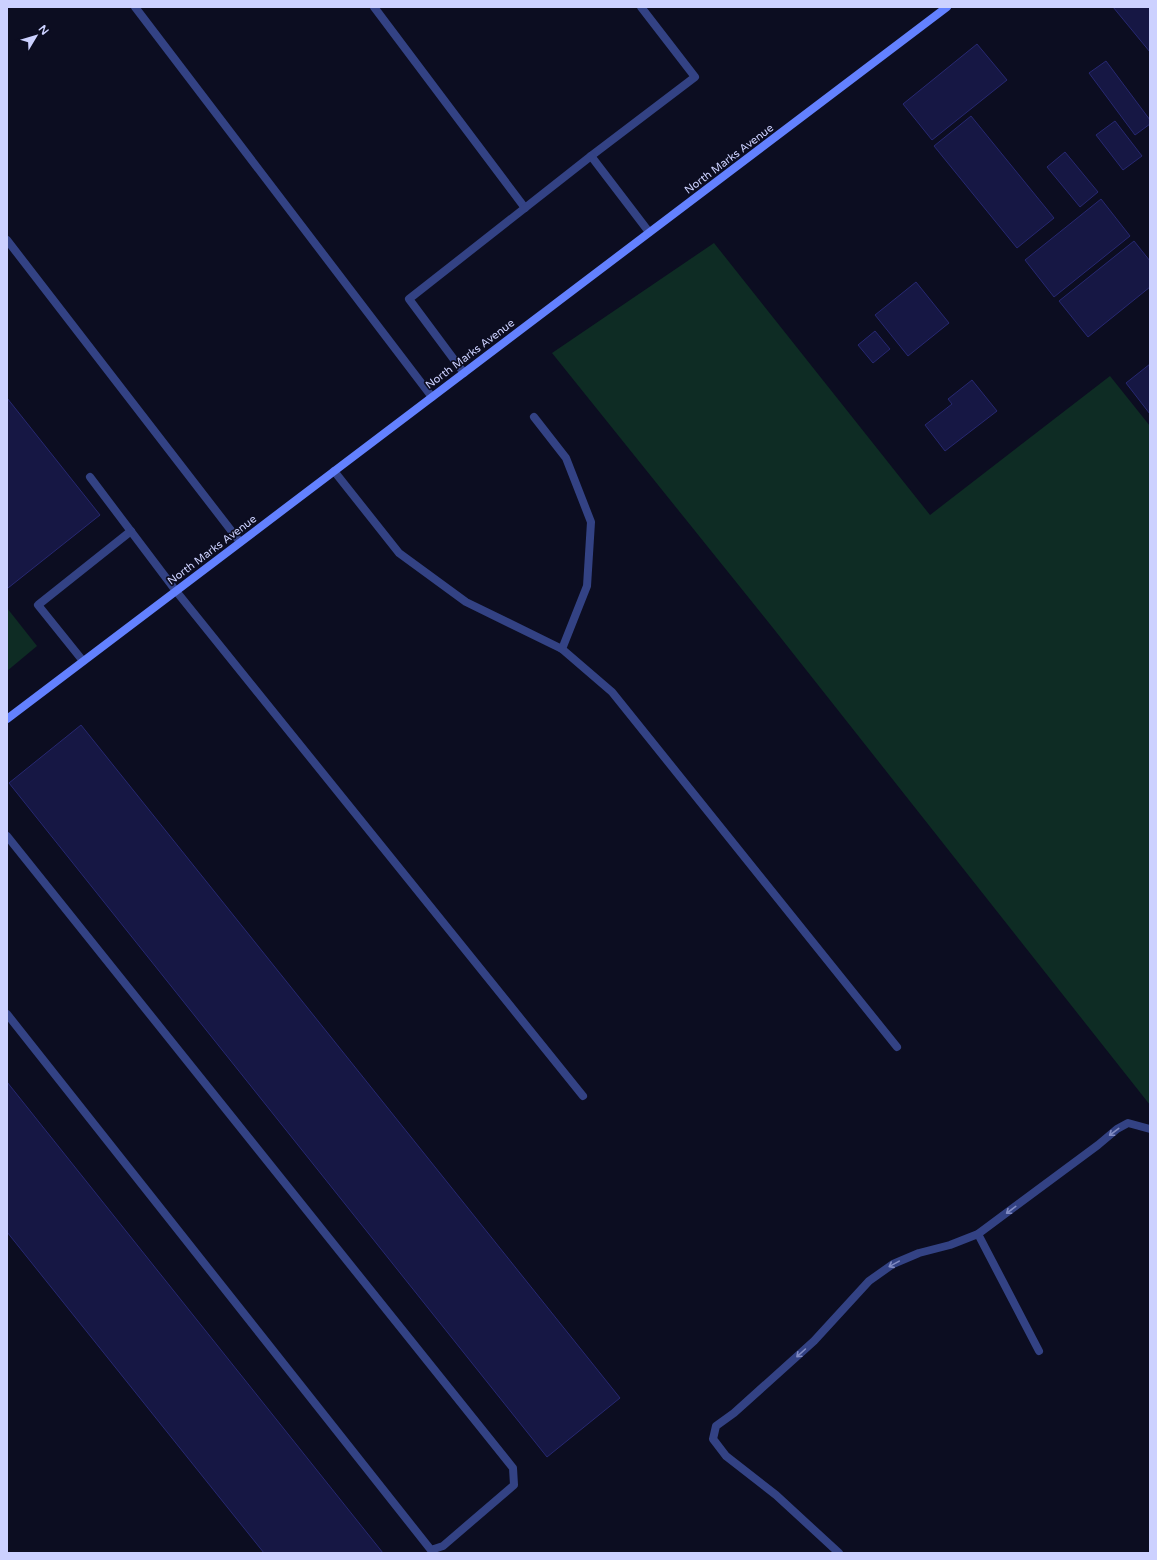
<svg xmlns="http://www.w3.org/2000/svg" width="1157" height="1560" viewBox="0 0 1157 1560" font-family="'Varela Round',sans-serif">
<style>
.green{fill:#0e2c24}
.building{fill:#161744;stroke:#272871}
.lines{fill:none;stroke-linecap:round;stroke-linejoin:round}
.lane{stroke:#334284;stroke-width:8}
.secondary{stroke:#6381ff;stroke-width:8}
.oneway{stroke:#808ac2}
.labels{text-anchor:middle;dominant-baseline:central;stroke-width:3.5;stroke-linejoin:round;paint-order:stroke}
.street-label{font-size:11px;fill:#ccd1ff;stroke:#0c0d21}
</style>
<rect width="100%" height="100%" fill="#0c0d21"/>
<g class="green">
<path d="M714,243L930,515L1110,376L1150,426V1105L773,628L552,353Z"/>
<path d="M7,608L37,646L7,671Z"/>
</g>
<g class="building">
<path d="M1113,7H1150V52Z"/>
<path d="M977,44L1007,80L932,140L903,104Z"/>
<path d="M1106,61L1150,120V124L1135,135L1089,73Z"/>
<path d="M971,116L1054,218L1017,248L934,146Z"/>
<path d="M1115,121L1142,156L1123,170L1096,135Z"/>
<path d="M1065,152L1098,192L1080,207L1047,167Z"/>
<path d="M1101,199L1130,236L1054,297L1025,260Z"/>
<path d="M1134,241L1150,261V287L1088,337L1059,301Z"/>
<path d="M916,282L949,323L908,356L875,315Z"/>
<path d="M875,331L890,349L873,363L858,345Z"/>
<path d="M1150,364V414L1126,383Z"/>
<path d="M972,380L997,411L945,451L925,425L952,404L948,399Z"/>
<path d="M7,398L100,515L8,588L7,587Z"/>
<path d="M81,725L620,1398L547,1457L9,783Z"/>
<path d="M7,1082L383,1553H264L7,1232Z"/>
</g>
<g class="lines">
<g class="lane">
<path d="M135,7L432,397"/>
<path d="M374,7L525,208"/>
<path d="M591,156L695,77L641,7"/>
<path d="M7,240L240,542"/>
<path d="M464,373L409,299L591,156L649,232"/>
<path d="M534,417L566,458L591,522L587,586L562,649"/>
<path d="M334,471L399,553L466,602L562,649L612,692L897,1047"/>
<path d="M90,477L176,591L583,1096"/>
<path d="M83,661L38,605L131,531"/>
<path d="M7,836L513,1468L514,1485L443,1546L431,1550L7,1014"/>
<path d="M978,1234L1039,1351"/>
<path d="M839,1553L776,1495L726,1456L713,1439L716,1426L734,1413L814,1341L869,1281L893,1264L919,1253L950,1245L978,1234L1098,1145L1117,1129L1128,1123L1150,1129"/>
</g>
<path class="secondary" d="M7,719L947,7"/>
</g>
<defs><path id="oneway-shaft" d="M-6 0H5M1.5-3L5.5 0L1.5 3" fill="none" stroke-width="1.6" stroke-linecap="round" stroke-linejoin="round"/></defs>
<g class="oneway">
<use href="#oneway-shaft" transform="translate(1114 1132) rotate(143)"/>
<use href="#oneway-shaft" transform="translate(1011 1210) rotate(143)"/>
<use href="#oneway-shaft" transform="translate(894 1264) rotate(151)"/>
<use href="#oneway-shaft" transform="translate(801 1353) rotate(138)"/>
</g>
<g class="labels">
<g class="street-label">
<text transform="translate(729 159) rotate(-37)">North Marks Avenue</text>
<text transform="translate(470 354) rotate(-37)">North Marks Avenue</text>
<text transform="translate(212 550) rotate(-37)">North Marks Avenue</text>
</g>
</g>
<rect width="1157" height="1560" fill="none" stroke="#ccd1ff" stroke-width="16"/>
<g transform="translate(36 36) rotate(52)" stroke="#0c0d21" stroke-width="3" paint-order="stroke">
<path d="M0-3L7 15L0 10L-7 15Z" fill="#ccd1ff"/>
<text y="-6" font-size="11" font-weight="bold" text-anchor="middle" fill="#ccd1ff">N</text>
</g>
</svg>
